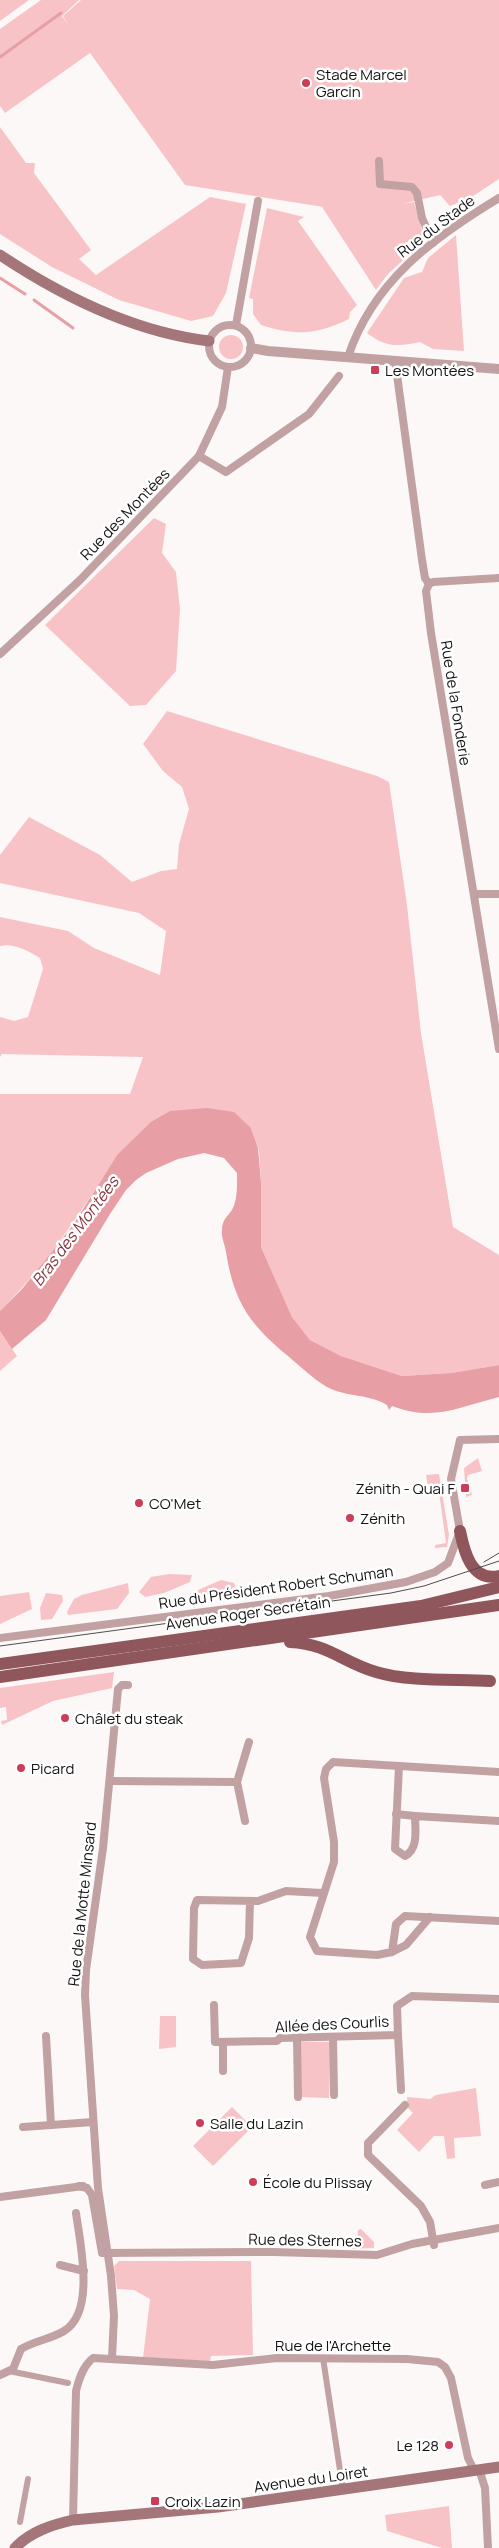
<svg xmlns="http://www.w3.org/2000/svg" width="499" height="2548" viewBox="0 0 499 2548" font-family="Manrope,sans-serif">
<style>
.green{fill:#f8c3c6}
.water{fill:#e79ea4}
.lines{fill:none;stroke-linecap:round;stroke-linejoin:round}
.stream{stroke:#e79ea4;stroke-width:3}
.pedestrian{stroke:#c2a1a3;stroke-width:6}
.minor{stroke:#c2a1a3;stroke-width:8}
.tertiary{stroke:#c2a1a3;stroke-width:10}
.secondary{stroke:#a57679;stroke-width:11}
.primary{stroke:#8f575c;stroke-width:12}
.tram{stroke:#504e4e;stroke-width:1}
.poi-dot{fill:#cd3d58;stroke:#fff;stroke-width:2}
.labels{text-anchor:middle;dominant-baseline:central;stroke-width:5;stroke-linejoin:round;paint-order:stroke}
.poi-label{font-size:15px;fill:#141313;stroke:#fff;text-anchor:start}
.street-label{font-size:15px;fill:#141313;stroke:#fff}
.water-label{font-size:16px;font-style:italic;fill:#893440;stroke:#fff}
</style>
<rect width="100%" height="100%" fill="#fdf8f8"/>
<g class="green">
<path d="M0,0H29L0,21Z"/>
<path d="M41,0H79L62,16L68,25L63,16L81,0H499V179L470,198L450,206L440,195L402,204L414,202L425,240L387,275L376,290L322,207L330,208L185,185L90,53L5,113L0,106V29Z"/>
<path d="M0,127L26,163H35L34,173L91,250L79,259L96,275L210,197L246,204L226,293L213,316L191,321L119,300L52,267L0,234Z"/>
<path d="M267,208L304,217L298,221L357,305L350,312L349,319C315,335 297,336 261,325L253,314V299L249,298Z"/>
<path d="M456,235L464,351L433,349L420,342C397,347 385,347 367,333L404,278L422,272L428,258Z"/>
<circle cx="231" cy="347" r="12"/>
<path d="M154,518L166,524L162,553L176,572L180,609L176,671L146,705L130,706L45,625Z"/>
<path d="M167,711L377,776L389,782L407,905L421,1033L453,1227L499,1255V1365L451,1373L402,1376L341,1356L310,1340L292,1317L261,1247V1183L259,1150L251,1128L117,1155C82,1211 47,1264 0,1311V1094H130L143,1057L2,1054L0,1057V1017L14,1021L28,1017L43,969L40,958C28,951 14,943 0,946V917L68,931L94,948L160,975L166,931L139,913L0,883V855L29,817L100,855L132,882L161,871L177,869L179,844L189,809L182,787L163,771L143,744Z"/>
<path d="M0,1331L17,1356L0,1371Z"/>
<path d="M478,1458L482,1471L468,1475L467,1478L472,1495L466,1497L464,1468Z"/>
<path d="M439,1474L449,1535L447,1547L435,1548V1545L446,1543L439,1492L429,1493L426,1475Z"/>
<path d="M169,1574L192,1575L190,1582L164,1593L145,1597L139,1592L151,1577Z"/>
<path d="M221,1580L234,1583L236,1588L215,1597H198V1590Z"/>
<path d="M128,1583L129,1593L117,1609L68,1615L67,1612L74,1599L82,1595Z"/>
<path d="M29,1592L32,1609L0,1624V1596Z"/>
<path d="M46,1593L62,1595L63,1601L52,1619L41,1620L40,1608Z"/>
<path d="M114,1672L112,1688L53,1701L2,1725L1,1721L7,1720L6,1707L0,1708V1688Z"/>
<path d="M160,2016H176V2047L159,2049Z"/>
<path d="M301,2042H330L329,2098L301,2097Z"/>
<path d="M476,2088L481,2136L454,2138L455,2158L447,2159L444,2136H434L419,2152L397,2130L413,2113L408,2108L407,2097L430,2099L436,2095Z"/>
<path d="M232,2107L252,2127L213,2166L193,2146Z"/>
<path d="M361,2229L374,2242V2248L347,2249L357,2239L358,2230Z"/>
<path d="M119,2261H251L253,2355L211,2356L210,2361L143,2358L150,2299L134,2290L117,2289L114,2266Z"/>
<path d="M449,2506L452,2548H442L387,2531L385,2515Z"/>
</g>
<path class="water" d="M207,1108L234,1112L251,1128L258,1148L261,1183V1247L292,1317L310,1340L341,1356L402,1376L451,1373L499,1365V1397C458,1407 435,1422 392,1406L389,1410L387,1405C369,1394 346,1397 327,1387C313,1379 300,1366 288,1356C249,1324 234,1302 226,1252C225,1245 221,1237 222,1230C222,1220 227,1217 232,1210C238,1198 237,1185 237,1173L224,1158L204,1153L178,1159L146,1173L136,1180L126,1190L110,1214L46,1320L12,1349L0,1331V1311L22,1289L73,1225L117,1155L151,1122L170,1111Z"/>
<g class="lines">
<g class="stream">
<path d="M0,57L61,13"/>
<path d="M0,278L25,294"/>
<path d="M34,300L73,328"/>
</g>
<g class="pedestrian">
<path d="M323,2358L343,2490"/>
<path d="M9,2371L68,2383"/>
<path d="M20,2522L28,2479"/>
</g>
<g class="minor">
<path d="M379,161L380,184L412,187L417,193L422,218L433,243"/>
<circle cx="230" cy="346" r="21"/>
<path d="M236,325L258,201"/>
<path d="M348,357C373,281 433,238 499,198"/>
<path d="M395,360L422,560L425,578L429,584"/>
<path d="M199,456L226,472L309,414L339,376"/>
<path d="M429,584L426,591L431,633L499,1049"/>
<path d="M429,584L433,582L499,578"/>
<path d="M0,654L79,581L199,456L222,407L228,367"/>
<path d="M475,894H499"/>
<path d="M0,1638L329,1596L406,1582L435,1572L448,1563L460,1531L451,1479L460,1440L499,1439"/>
<path d="M399,1766L395,1849L405,1856C419,1848 415,1830 415,1816L499,1821"/>
<path d="M499,1772L333,1762L326,1769L324,1778L334,1842V1862L310,1937L317,1951L377,1955L392,1952L396,1924L405,1916L499,1921"/>
<path d="M110,1781L237,1782"/>
<path d="M396,1814L415,1816"/>
<path d="M245,1821L237,1782L249,1742"/>
<path d="M250,1901L249,1938L241,1963L202,1965L193,1959L194,1908L197,1900L258,1901L286,1891L322,1893"/>
<path d="M392,1952L406,1945L430,1917"/>
<path d="M214,2005L215,2042L277,2041L280,2038L398,2035L397,2006L412,1996L499,1999"/>
<path d="M398,2035L401,2090"/>
<path d="M46,2036L51,2125"/>
<path d="M333,2037L334,2095"/>
<path d="M297,2038L298,2097"/>
<path d="M223,2071V2042"/>
<path d="M405,2105L368,2143V2155L421,2206L430,2222L434,2245"/>
<path d="M23,2127L93,2122"/>
<path d="M485,2185L499,2182"/>
<path d="M79,2186L87,2188L92,2195L102,2253L273,2252L377,2255L412,2244L499,2228"/>
<path d="M0,2197L83,2186"/>
<path d="M60,2265L84,2271"/>
<path d="M112,2358L114,2316L111,2276L98,2188L85,1995L86,1970L103,1848L118,1689L122,1685H128"/>
<path d="M0,2375L13,2369L21,2349C34,2341 51,2339 64,2331C96,2312 80,2243 76,2213"/>
<path d="M479,2469L485,2488L488,2548"/>
<path d="M73,2520L76,2391C79,2379 83,2366 93,2358L213,2365L277,2358L407,2359L438,2362L445,2367L451,2378L468,2458L474,2470"/>
</g>
<path class="tertiary" d="M251,348L268,351L499,369"/>
<g class="secondary">
<path d="M0,255C63,297 133,332 209,341"/>
<path d="M15,2548C30,2532 51,2525 73,2520L218,2507L499,2467"/>
</g>
<g class="primary">
<path d="M460,1531C464,1551 471,1582 499,1576"/>
<path d="M290,1642C329,1644 342,1662 376,1672C409,1682 455,1679 490,1681"/>
<path d="M0,1664L421,1606L499,1587"/>
<path d="M0,1677L499,1605"/>
</g>
<g class="tram">
<path d="M484,1562L499,1553"/>
<path d="M0,1646L391,1593L424,1586L499,1561"/>
</g>
</g>
<g class="poi-dot">
<circle cx="306" cy="83" r="5"/>
<rect x="370" y="365" width="10" height="10" rx="2.5"/>
<rect x="460" y="1483" width="10" height="10" rx="2.5"/>
<circle cx="139" cy="1503" r="5"/>
<circle cx="350" cy="1518" r="5"/>
<circle cx="65" cy="1718" r="5"/>
<circle cx="21" cy="1768" r="5"/>
<circle cx="200" cy="2123" r="5"/>
<circle cx="253" cy="2182" r="5"/>
<circle cx="449" cy="2445" r="5"/>
<rect x="150" y="2496" width="10" height="10" rx="2.5"/>
</g>
<g class="labels">
<g class="poi-label">
<text x="316" y="74">Stade Marcel<tspan x="316" dy="17">Garcin</tspan></text>
<text x="385" y="370">Les Montées</text>
<text x="455" y="1488" text-anchor="end">Zénith - Quai F</text>
<text x="149" y="1503">CO'Met</text>
<text x="360" y="1518">Zénith</text>
<text x="75" y="1718">Châlet du steak</text>
<text x="31" y="1768">Picard</text>
<text x="210" y="2123">Salle du Lazin</text>
<text x="263" y="2182">École du Plissay</text>
<text x="439" y="2445" text-anchor="end">Le 128</text>
<text x="165" y="2501">Croix Lazin</text>
</g>
<g class="street-label">
<text transform="translate(436 226) rotate(-37)">Rue du Stade</text>
<text transform="translate(125 514) rotate(-46)">Rue des Montées</text>
<text transform="translate(456 703) rotate(81)">Rue de la Fonderie</text>
<text transform="translate(276 1587) rotate(-8)">Rue du Président Robert Schuman</text>
<text transform="translate(248 1613) rotate(-8)">Avenue Roger Secrétain</text>
<text transform="translate(82 1904) rotate(-84)">Rue de la Motte Minsard</text>
<text transform="translate(332 2024) rotate(-3)">Allée des Courlis</text>
<text transform="translate(305 2240) rotate(1)">Rue des Sternes</text>
<text x="333" y="2345">Rue de l'Archette</text>
<text transform="translate(311 2479) rotate(-8)">Avenue du Loiret</text>
</g>
<g class="water-label">
<text transform="translate(75 1231) rotate(-53)">Bras des Montées</text>
</g>
</g>
</svg>
